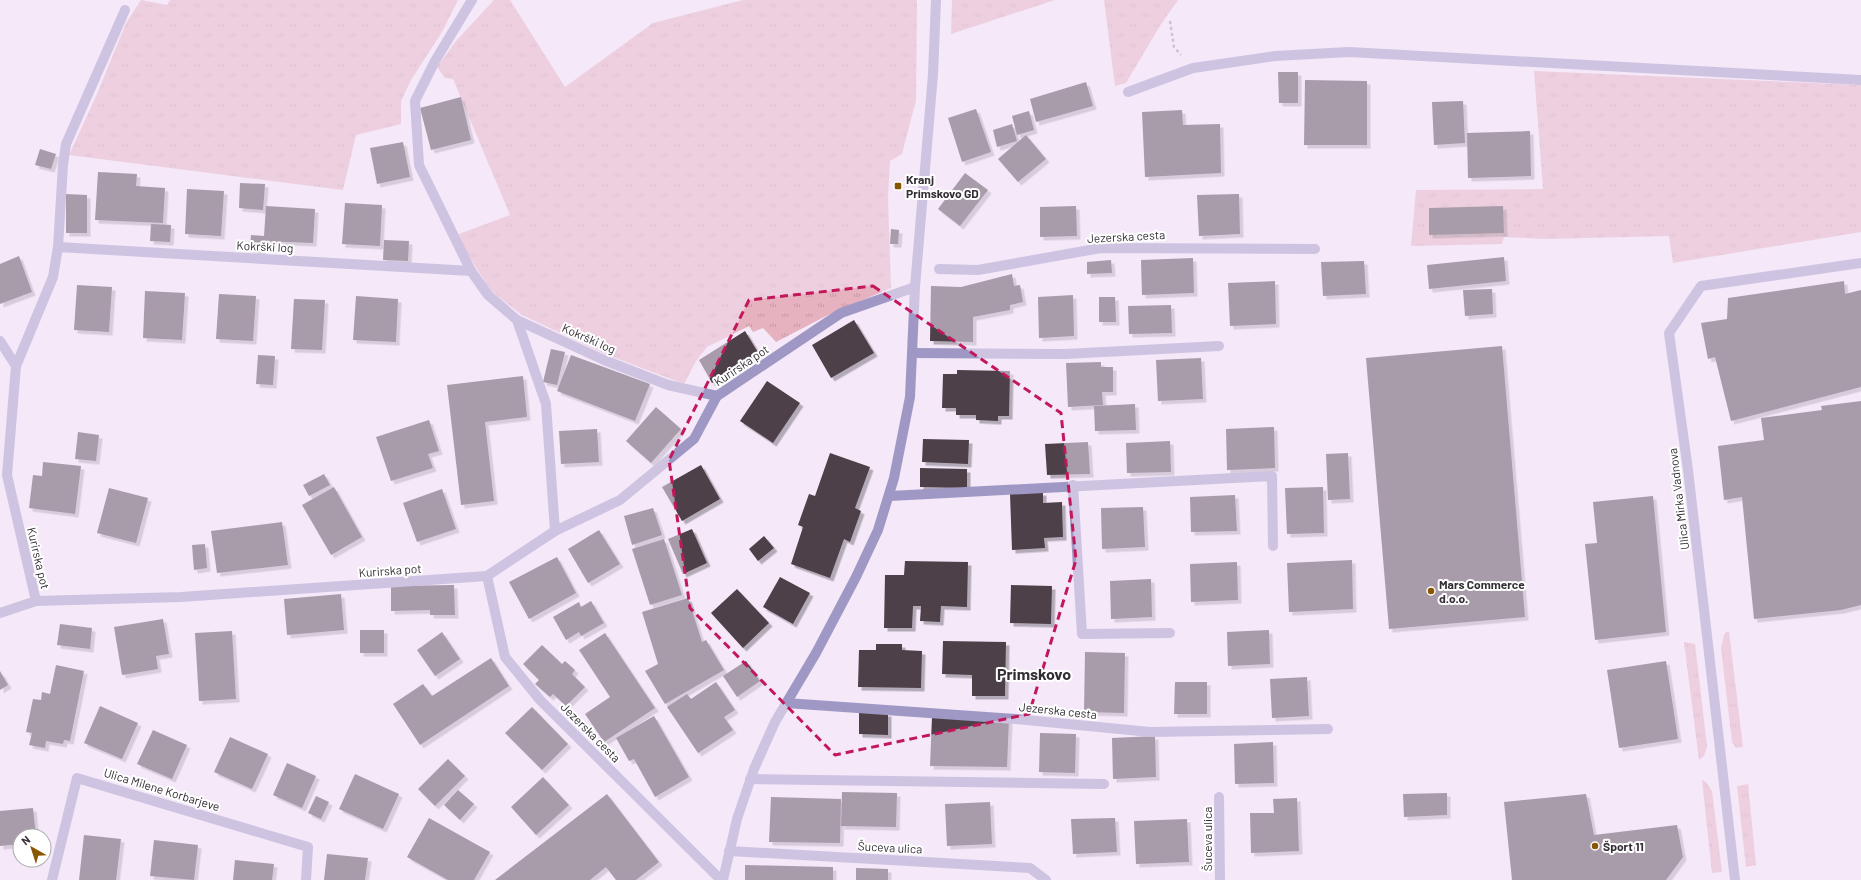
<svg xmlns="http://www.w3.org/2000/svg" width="1861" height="880" viewBox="0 0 1861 880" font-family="Barlow,sans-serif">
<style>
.grass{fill:url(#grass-tufts)}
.building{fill:#4e3f49;filter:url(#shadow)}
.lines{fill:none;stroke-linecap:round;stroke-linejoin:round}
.path{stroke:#9f97a3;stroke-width:2.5;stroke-dasharray:3 3;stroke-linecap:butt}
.minor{stroke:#a098c4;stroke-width:10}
.marked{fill:none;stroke:#c2185b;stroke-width:3;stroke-dasharray:8 5;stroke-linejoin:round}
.poi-dot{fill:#895600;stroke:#fff;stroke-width:1.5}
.labels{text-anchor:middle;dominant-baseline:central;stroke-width:4;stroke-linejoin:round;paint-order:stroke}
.poi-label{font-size:12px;font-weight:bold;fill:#322e34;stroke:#fff;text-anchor:start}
.street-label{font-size:12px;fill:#322e34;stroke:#fff}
.district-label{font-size:16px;font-weight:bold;fill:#322e34;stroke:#fff}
</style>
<defs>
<pattern id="grass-tufts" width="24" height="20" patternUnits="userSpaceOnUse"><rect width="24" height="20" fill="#e7b2bf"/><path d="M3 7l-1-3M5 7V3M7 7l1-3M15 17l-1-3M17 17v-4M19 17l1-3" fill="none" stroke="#c799a5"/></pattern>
<filter id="shadow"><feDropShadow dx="3.5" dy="3.5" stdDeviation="0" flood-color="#0004"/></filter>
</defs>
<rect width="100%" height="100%" fill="#f4e8f9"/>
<g class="grass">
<path d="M141,0L167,5L170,0H458L442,32L411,80L401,101V124L356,135L343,190L69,155L97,94L126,23Z"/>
<path d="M494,0H510L565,87L653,23L743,0H917L916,100L902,154L890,161L888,197L891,288L830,314L776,342L763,328L753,332L749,326L707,347L696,361L684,384L605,354L522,315L491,291L465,250L459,234L510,215L453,79L445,78L437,67L456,41Z"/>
<path d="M952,0H1055L951,34Z"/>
<path d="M1104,0H1178L1161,24L1126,83L1115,86Z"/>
<path d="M1534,71L1861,85V232L1673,263L1669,236L1547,239L1504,237L1502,244L1411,246L1416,190L1543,189Z"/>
<path d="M1726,632H1729L1743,747L1736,748L1732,742L1721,648L1724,635Z"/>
<path d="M1684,642L1695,644L1707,746L1704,756L1699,760Z"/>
<path d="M1702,780L1706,782L1712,791L1722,872L1712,873Z"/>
<path d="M1748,784L1756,865L1746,867L1737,786Z"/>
</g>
<g class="building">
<path d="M1278,72H1298V103H1279Z"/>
<path d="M1305,80L1367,81V145H1304Z"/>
<path d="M1086,82L1093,106L1036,122L1030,99Z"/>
<path d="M461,97L471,140L431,150L420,108Z"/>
<path d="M1463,101L1465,143L1434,145L1432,102Z"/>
<path d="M976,109L991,152L962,162L948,118Z"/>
<path d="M1182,110L1183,125L1220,124L1221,173L1145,177L1142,112Z"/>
<path d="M1029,111L1034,130L1017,135L1012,116Z"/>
<path d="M1012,124L1017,141L997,147L993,130Z"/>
<path d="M1530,131L1531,176L1468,178L1467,133Z"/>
<path d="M1026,135L1046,159L1018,182L998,159Z"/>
<path d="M403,142L410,177L377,184L370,148Z"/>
<path d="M40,149L56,154L51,169L35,165Z"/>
<path d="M98,172L137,174L136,186L165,188L163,223L95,220Z"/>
<path d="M965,173L988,190L960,226L938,209Z"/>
<path d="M240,183L265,184L263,210L239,208Z"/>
<path d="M187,189L224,191L221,236L185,234Z"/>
<path d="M66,194L87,195V233H66Z"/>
<path d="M1239,194L1240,234L1199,236L1197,195Z"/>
<path d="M345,203L382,205L380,246L342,244Z"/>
<path d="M266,206L315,209L313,243L263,241L262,251L250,250L251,235L264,236Z"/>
<path d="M1076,206L1077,236L1040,237V207Z"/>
<path d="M1503,206L1504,233L1429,235V208Z"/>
<path d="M151,224L171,225L170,242L150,241Z"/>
<path d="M891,229L899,230L898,244H890Z"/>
<path d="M384,240L409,241L408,261L383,260Z"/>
<path d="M19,256L32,292L0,304V264Z"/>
<path d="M1504,257L1506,281L1429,289L1427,265Z"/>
<path d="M1193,258L1194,293L1142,295L1141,260Z"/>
<path d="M1111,260L1112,273L1087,274V262Z"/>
<path d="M1364,261L1366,294L1323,296L1321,262Z"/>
<path d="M1012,274L1014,286L1020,285L1023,302L1010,305V310L973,317V342L930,341L931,286L961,287Z"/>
<path d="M1275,281L1276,324L1230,326L1228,283Z"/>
<path d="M1844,281L1845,294L1861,290V387L1731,421L1715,357L1708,359L1701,323L1727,319L1728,298Z"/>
<path d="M77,285L112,287L109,332L74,330Z"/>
<path d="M1492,289L1493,314L1465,316L1463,290Z"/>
<path d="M145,291L185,293L182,340L143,338Z"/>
<path d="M219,294L256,296L253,341L216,339Z"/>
<path d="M1073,295L1074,336L1039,338L1038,297Z"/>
<path d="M356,296L398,299L396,342L353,340Z"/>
<path d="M1099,297H1115L1116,322H1099Z"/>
<path d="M294,299L325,300L322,350L291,349Z"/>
<path d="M1171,305L1172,333L1129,334L1128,306Z"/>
<path d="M854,320L874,353L831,378L812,345Z"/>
<path d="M745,331L759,354L712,383L699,360Z"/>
<path d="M1502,346L1525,617L1389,629L1366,358Z"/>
<path d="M551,349L565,352L557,385L543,382Z"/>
<path d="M258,355L275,356L273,385L256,384Z"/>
<path d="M571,355L650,384L635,421L557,391Z"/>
<path d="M1201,358L1203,399L1158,401L1156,360Z"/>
<path d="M1101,362V367H1113V392H1102L1103,405L1068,407L1066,363Z"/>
<path d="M957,370L1010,371L1009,416H998V421L976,420V415H956V408H942L943,374H957Z"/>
<path d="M523,376L527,417L485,422L494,501L461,505L447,385Z"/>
<path d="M767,381L800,403L773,443L740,421Z"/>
<path d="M1861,401V605L1841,610L1754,619L1742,497L1724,500L1718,446L1764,440L1761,418L1822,410L1821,406Z"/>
<path d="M1135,404L1136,430L1095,431L1094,406Z"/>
<path d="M656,407L681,429L651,463L626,441Z"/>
<path d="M429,420L439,451L428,454L433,468L391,481L376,437Z"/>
<path d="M1274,427L1275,468L1227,470L1226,429Z"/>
<path d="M597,429L599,462L561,464L559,431Z"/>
<path d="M78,432L99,435L96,461L75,459Z"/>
<path d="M923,439L969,440L968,464L922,462Z"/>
<path d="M1170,441L1171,472L1127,473L1126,443Z"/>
<path d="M1088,442L1090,474L1047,475L1045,444Z"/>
<path d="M830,453L870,467L855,508L861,511L850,542L844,539L830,578L791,564L803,527L798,525L809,494L815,496Z"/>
<path d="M1348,453L1350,499L1328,500L1326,454Z"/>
<path d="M43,462L81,466L75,514L29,508L33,475L42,476Z"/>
<path d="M701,465L720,499L682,521L662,487Z"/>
<path d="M920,468L967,469V488L920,487Z"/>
<path d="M324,474L330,485L309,496L303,485Z"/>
<path d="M334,487L362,537L331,555L302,505Z"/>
<path d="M1323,487L1324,533L1287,534L1285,488Z"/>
<path d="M109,488L148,498L136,543L97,533Z"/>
<path d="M442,489L456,529L417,542L403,503Z"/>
<path d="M1043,492V503L1062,502L1063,537L1044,538L1045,548L1012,550L1010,494Z"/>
<path d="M1235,495L1237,531L1191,532L1190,497Z"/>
<path d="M1653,496L1666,632L1595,640L1585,544L1597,543L1593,502Z"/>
<path d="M1143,507L1145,547L1102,549L1101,508Z"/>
<path d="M653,508L662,535L632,545L624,516Z"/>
<path d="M282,522L288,565L217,573L211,531Z"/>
<path d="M692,529L707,563L683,574L668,539Z"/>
<path d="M599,530L620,564L588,583L568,549Z"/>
<path d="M764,536L774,548L758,561L749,549Z"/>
<path d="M664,539L682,595L650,605L632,549Z"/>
<path d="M205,544L207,568L194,570L192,545Z"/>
<path d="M557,557L576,593L529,619L509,582Z"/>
<path d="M1352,560L1353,609L1289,612L1287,563Z"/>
<path d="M905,561L968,562L967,607L941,606L940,622L920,621L921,606H913L912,628H884L885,575H904Z"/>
<path d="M1237,562L1238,600L1191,602L1190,564Z"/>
<path d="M780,577L810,593L793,624L763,607Z"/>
<path d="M1151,579L1152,617L1111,619L1110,581Z"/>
<path d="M454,585L455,615H430V610L391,611V586Z"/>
<path d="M1011,585L1052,586L1051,624L1010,623Z"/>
<path d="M737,589L769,623L743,648L711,613Z"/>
<path d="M341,594L344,630L287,635L284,599Z"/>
<path d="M688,598L702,642L706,640L724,670L665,704L645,671L658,664L642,612Z"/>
<path d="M591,601L604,623L581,636L579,632L566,640L553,617L579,602L581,607Z"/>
<path d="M163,619L169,654L156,656L158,669L122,675L114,627Z"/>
<path d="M60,624L92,628L90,649L57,645Z"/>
<rect x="360" y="630" width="24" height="23"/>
<path d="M1269,630L1270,664L1228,666L1227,632Z"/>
<path d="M232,631L236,699L199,701L195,633Z"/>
<path d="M442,632L460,659L435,676L417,650Z"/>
<path d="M605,633L655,708L604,742L585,714L610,697L579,650Z"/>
<path d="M943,641L1006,642L1005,696H972V675L942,674Z"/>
<path d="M876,644H902V650L922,651L921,688L858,687L859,650H876Z"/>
<path d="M542,645L562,664L565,661L575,670L572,674L585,687L566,706L553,694L550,697L535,684L539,680L523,664Z"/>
<path d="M1085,652L1125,653L1124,713L1084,712Z"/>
<path d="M491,658L509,686L420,745L393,704L423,684L432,696Z"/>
<path d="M746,661L760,681L737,697L723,676Z"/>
<path d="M1666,661L1678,739L1619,748L1607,670Z"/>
<path d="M56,665L84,671L70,741L64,740L63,744L46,741L45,748L29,745L32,733L26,732L33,699L41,700L42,692L50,694Z"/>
<path d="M0,671L8,685L0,690Z"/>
<path d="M1307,677L1309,716L1272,718L1270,679Z"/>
<path d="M716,682L735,710L724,717L733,730L698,753L667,707L687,694L691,699Z"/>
<path d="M1175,682H1207V714H1174Z"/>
<path d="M100,706L138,723L122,759L84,743Z"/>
<path d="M532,707L568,744L542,770L505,733Z"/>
<path d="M859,712L888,713V735L859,734Z"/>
<path d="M654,716L689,777L655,797L634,759L629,761L616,738Z"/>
<path d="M932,717L1009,719L1007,767L930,766Z"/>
<path d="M153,730L187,745L172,779L137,764Z"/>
<path d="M1040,733L1076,734L1075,773L1039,772Z"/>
<path d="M1155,736L1156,777L1113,779L1112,738Z"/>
<path d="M230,737L268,754L252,789L214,772Z"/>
<path d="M1273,742L1274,783L1235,784L1234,744Z"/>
<path d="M448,759L465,776L435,806L418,789Z"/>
<path d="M287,763L316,776L302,808L273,795Z"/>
<path d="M355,774L399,794L383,829L339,809Z"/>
<path d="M543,777L569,805L536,835L511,807Z"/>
<path d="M458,790L474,804L460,820L444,805Z"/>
<path d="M842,792L897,793L896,827L841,826Z"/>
<path d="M1447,793V815L1404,817L1403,794Z"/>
<path d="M607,794L659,862L636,880H616L606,867L590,880H495Z"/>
<path d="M1586,794L1594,835L1677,825L1683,857L1666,880H1512L1504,802Z"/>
<path d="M316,796L329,802L321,819L308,813Z"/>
<path d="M771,797L841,799L840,843L769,842Z"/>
<path d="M1297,798L1299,851L1251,853L1250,813H1274L1273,799Z"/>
<path d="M990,802L992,844L947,846L945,804Z"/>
<path d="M33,808L36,836H20V844L0,846V811Z"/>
<path d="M429,818L490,852L474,880H448L407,857Z"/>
<path d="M1115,818L1117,852L1073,854L1071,819Z"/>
<path d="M1187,819L1189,862L1136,864L1134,821Z"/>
<path d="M84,835L121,839L116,880H79Z"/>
<path d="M154,840L198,845L194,880L150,876Z"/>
<path d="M327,854L368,858L365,880H324Z"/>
<path d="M235,860L274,864L272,880H233Z"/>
<path d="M745,865L833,867V880H745Z"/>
<path d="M856,868L888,869V880H856Z"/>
</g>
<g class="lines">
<path class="path" d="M1170,21L1174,47L1181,55"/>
<g class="minor">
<path d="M1128,92L1193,68L1275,56L1349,52L1861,80"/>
<path d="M58,247L63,165L66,144L125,10"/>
<path d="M939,269L978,270L1101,248L1315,249"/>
<path d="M471,271L419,165L415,101L435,61L472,0"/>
<path d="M517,320L546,404L555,531"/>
<path d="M0,341L16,366L7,475L36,601L181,597L487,576L555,531L620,500L694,439L717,396L841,313L915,287"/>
<path d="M913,353L1065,354L1219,346"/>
<path d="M16,366L53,277L58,247L471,271L488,295L517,320L604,360L668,385L717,396"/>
<path d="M1073,485L1082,634L1170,633"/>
<path d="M890,496L1272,476L1273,546"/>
<path d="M487,576L505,657L540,700L721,880"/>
<path d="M0,613L36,601"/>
<path d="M786,703L1015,719L1150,732L1328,729"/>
<path d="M750,779L1104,784"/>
<path d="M1219,797L1220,880"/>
<path d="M729,851L1030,868L1046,880"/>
<path d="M52,880L77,778L308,847L306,880"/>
<path d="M723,880L737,819L754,769L775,722L816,653L856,577L878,530L894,478L910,397L915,287L933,74L936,0"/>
<path d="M1735,880L1688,470L1669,333L1701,286L1861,263"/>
</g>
</g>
<path d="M0 0H1861V880H0ZM873,286L1061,413L1076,560L1029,714L835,755L690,608L669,460L749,300Z" fill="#f4e8f9" fill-opacity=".55" fill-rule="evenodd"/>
<path class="marked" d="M873,286L1061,413L1076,560L1029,714L835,755L690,608L669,460L749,300Z"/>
<g class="poi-dot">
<rect x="894" y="182" width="8" height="8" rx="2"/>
<circle cx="1431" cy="591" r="4"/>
<circle cx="1595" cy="846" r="4"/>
</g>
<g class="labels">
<g class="poi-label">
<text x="906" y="179">Kranj<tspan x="906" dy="14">Primskovo GD</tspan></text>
<text x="1439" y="584">Mars Commerce<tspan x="1439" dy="14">d.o.o.</tspan></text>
<text x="1603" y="846">Šport 11</text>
</g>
<g class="street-label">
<text transform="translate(1126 236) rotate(-3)">Jezerska cesta</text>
<text transform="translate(265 246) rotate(3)">Kokrški log</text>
<text transform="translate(589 338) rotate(24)">Kokrški log</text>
<text transform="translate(741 365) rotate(-34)">Kurirska pot</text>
<text transform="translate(1678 499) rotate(-97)">Ulica Mirka Vadnova</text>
<text transform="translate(39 558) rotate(77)">Kurirska pot</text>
<text transform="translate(390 570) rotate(-4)">Kurirska pot</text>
<text transform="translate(1058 710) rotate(6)">Jezerska cesta</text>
<text transform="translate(591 732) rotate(45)">Jezerska cesta</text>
<text transform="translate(162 789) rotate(17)">Ulica Milene Korbarjeve</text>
<text transform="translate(1207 839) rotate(-90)">Šuceva ulica</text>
<text transform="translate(890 847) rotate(3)">Šuceva ulica</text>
</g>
<g class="district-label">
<text x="1034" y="673">Primskovo</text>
</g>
</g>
<g transform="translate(32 848) rotate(321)"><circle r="19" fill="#ffffff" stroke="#adabae"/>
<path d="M0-3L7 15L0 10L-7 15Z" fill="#895600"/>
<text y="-6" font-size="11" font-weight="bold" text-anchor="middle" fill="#322e34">N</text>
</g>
</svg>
